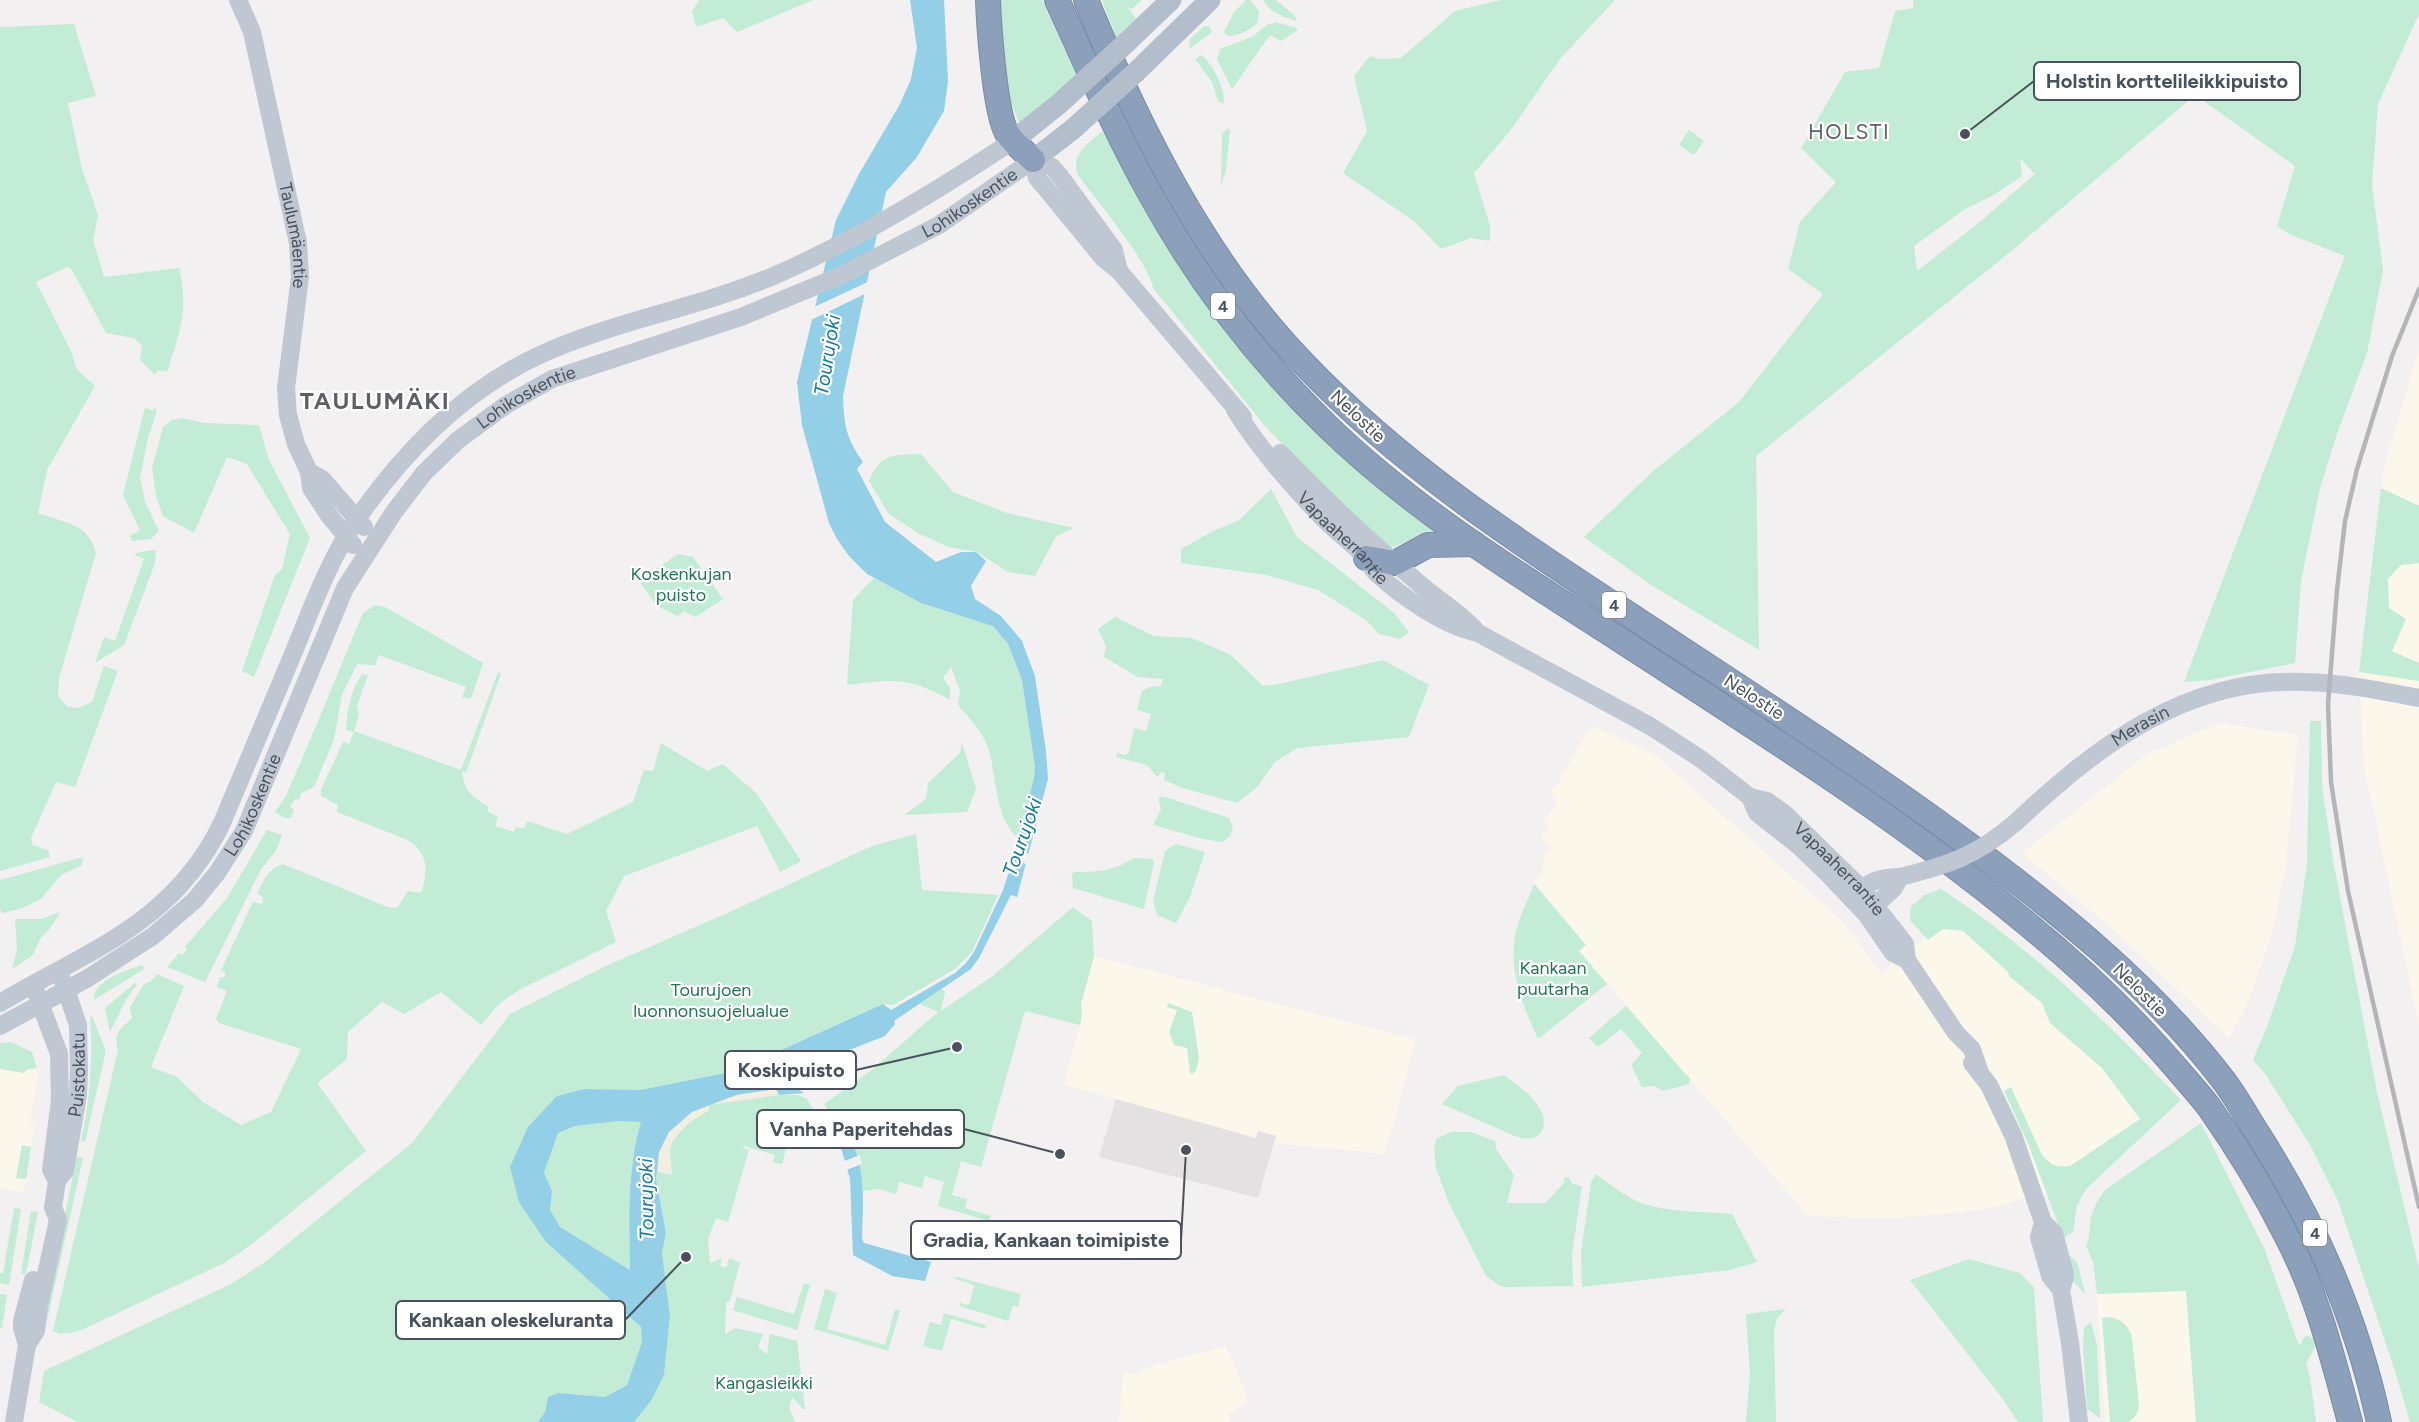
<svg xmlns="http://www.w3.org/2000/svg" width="2419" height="1422" viewBox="0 0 2419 1422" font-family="Figtree,sans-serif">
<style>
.commercial{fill:#fbf7eb}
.education{fill:#e3e1e1}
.green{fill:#c2ecd5;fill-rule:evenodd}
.sand{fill:#f2eee2}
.water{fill:#93cfe6;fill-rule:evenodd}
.pier{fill:#f2f0f0}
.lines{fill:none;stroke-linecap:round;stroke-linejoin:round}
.highway-casing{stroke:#778ba7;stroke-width:26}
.secondary{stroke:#bfc7d2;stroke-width:18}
.primary{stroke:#b2becc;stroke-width:21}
.highway{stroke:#8ca0bb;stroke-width:24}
.rail{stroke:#b3b5ba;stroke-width:4.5}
.secondary-bridge{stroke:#bfc7d2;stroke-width:18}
.primary-bridge{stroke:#b2becc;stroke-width:21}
.labels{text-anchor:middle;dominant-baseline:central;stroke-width:4.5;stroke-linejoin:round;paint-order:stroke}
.shield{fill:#fff;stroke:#80868d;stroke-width:1.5}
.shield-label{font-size:16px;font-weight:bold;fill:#49525c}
.street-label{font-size:18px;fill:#49525c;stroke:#fff}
.park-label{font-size:18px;fill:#1f7951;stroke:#fff}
.water-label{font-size:20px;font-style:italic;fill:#177ca1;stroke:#fff}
.quarter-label{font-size:21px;letter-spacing:1.5px;fill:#5d6064;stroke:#fff}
.district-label{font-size:24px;font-weight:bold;letter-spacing:1.5px;fill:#5d6064;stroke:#fff}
.leader{fill:none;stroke:#49525c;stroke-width:2}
.callout-dot{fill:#49525c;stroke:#fff;stroke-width:2}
.callout{fill:#fff;stroke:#49525c;stroke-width:2}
.callout-label{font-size:20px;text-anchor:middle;font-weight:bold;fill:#49525c}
</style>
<rect width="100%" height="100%" fill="#f2f0f0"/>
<g class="commercial">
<path d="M2419,349V1026L2364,767L2359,672L2384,468Z"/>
<path d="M2220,723L2298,735L2286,866L2271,936L2249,1000L2229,1038L2117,933L2022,853L2147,754Z"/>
<path d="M1591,725L1655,755L1843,922L1881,973L1940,925L1966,927L2012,964L2158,1123L2057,1189L2047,1193L1990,1208L1956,1213L1893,1218L1808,1216L1579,951L1586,945L1535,883L1534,879L1543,872L1544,854L1551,849L1541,836L1549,829L1543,822L1557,803L1550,791L1558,784Z"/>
<path d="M1094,956L1416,1040L1385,1154L1274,1143L1275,1136L1259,1131L1256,1138L1064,1085L1082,1016L1081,1004Z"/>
<path d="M11,1042L32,1052L38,1075L30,1124L34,1125V1128L24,1193L0,1188V1043Z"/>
<path d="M2186,1290L2196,1422H2105L2097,1294Z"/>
<path d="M1226,1346L1245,1392L1247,1402L1228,1414L1231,1422H1118L1124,1372L1140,1375L1141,1369Z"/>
</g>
<path class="education" d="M1116,1099L1256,1138L1258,1131L1276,1136L1258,1198L1099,1157Z"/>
<g class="green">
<path d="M699,0H813L737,32L723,18L696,27L692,12Z"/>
<path d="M996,0H1042L1077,76L1019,123L1008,94Z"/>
<path d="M1102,0H1142L1132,9L1128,7L1136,19L1117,39Z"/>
<path d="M1246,0H1250L1259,11L1258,22C1250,30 1239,36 1228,36L1224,32L1234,12Z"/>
<path d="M1263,0H1276L1295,16L1297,21C1283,17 1271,13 1263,0Z"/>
<path d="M1501,0H1615L1560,59L1510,131L1474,173L1490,226V241L1471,238L1441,249L1414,221L1343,173L1367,131L1354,76L1370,56L1380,59L1401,58L1455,11Z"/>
<path d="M1913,0H2419V14L2378,104L2372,185L2383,270L2367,353L2337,434L2320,488L2301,581L2295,663L2209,680L2184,682L2345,256L2289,234L2277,226L2295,166L2195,95L2009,253L1756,456L1759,650L1651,585L1584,537L1652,472L1739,402L1823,294L1788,269L1800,222L1836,182L1801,148L1845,72L1879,68L1895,11L1913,8ZM2020,158L2035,174L1981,221L1917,271L1914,246L1965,209L1992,196L2022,176Z"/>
<path d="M1277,23L1295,27L1298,30L1281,41L1270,35L1232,89L1217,59L1220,49L1252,37L1268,24Z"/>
<path d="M74,24L96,96L68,103L82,169L98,215L93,240L104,277L179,268C189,312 180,331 167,372L158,370L155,375L140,360L142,345L134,338L106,333L72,270L67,267L36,282L71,351L77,370L95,386L47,470L38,513C63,523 88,522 96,553L59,678L58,696L68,707L79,708L92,702L104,666L118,671L75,787L56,782L31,838L32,845L48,850L50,857L0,871V27Z"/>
<path d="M1204,26H1209L1212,32L1189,49L1190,39Z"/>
<path d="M1201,55C1214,65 1225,88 1224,104L1218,101L1212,82L1195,59Z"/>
<path d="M1228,128L1230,131L1226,170L1221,186L1222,134Z"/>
<path d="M1689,130L1704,141L1694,155L1679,145Z"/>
<path d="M1102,131L1176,259L1435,531C1418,531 1404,546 1387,548L1311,475L1265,426L1153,288C1148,261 1097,201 1078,175C1070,154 1088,144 1102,131Z"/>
<path d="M145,407L153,411L154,407L157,411L148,438L140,478L145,502L159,531L151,539L133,541L130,536L140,530L123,495Z"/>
<path d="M182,418L204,423L259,425L269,460L310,538L254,677L242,671L275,575L282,569L290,534L247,464L227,457L194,533L163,516L156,496L152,468L163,427L172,420Z"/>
<path d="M921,454L953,492L1007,513L1074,528L1056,536L1035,576L1008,572L977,552L948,547L916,532L888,513L869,481C880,453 895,455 921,454Z"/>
<path d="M2381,488L2419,506V563L2401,565L2388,579L2389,608L2406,619L2392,651L2419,663V681L2359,672Z"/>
<path d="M1271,489L1297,537L1393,612L1409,632L1400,639L1379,634L1366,620L1318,590L1267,575L1181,563V549L1213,531L1238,521Z"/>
<path d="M153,550L156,551L155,563L124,645L95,663L104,637L115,641L144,559L135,555L136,553Z"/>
<path d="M678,554L693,557L723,599L695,617L684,611L678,616L657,606L639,581Z"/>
<path d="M874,578L921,603L994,626L1008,644L1022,680L1035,767L1034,778L1019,839C994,819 997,775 988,747C981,730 970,719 958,705L960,691L951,667L943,678L950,688V700C910,677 892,679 847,685L853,600Z"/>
<path d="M375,605L385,607L483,663L472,696L469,699L462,697L466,687L379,655L375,665L357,664L342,695L334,739L314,787L301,793L299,800L295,799L290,806L294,810L291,818H285L275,812L286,796L314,731L363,613Z"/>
<path d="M1115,617L1154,636L1192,638L1231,655L1263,686L1279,684L1383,660L1429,685L1409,737L1297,748L1274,763L1257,787L1237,803L1182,788L1164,780L1165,773L1161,772L1158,777L1147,765L1116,757L1117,753L1125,755L1129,753L1134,728L1146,731L1151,714L1137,710L1142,691L1150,687L1161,686L1163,679L1138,677L1104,657L1106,646L1098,629Z"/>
<path d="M498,672L501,674L466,773L462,771C464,791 472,797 489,807L487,811L498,817L495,826L514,832L516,827L524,829L527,821L567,834L633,802L644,770L653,771L661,743L707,771L723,764L757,794L801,861L780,872L757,826L624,876L606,911L616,942L519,990L500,1003L481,1025L441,992L404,1014L382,1002L348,1032L347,1059L317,1083L366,1151L256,1241L226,1262L88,1327C77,1331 65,1337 53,1331L118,1050C113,1031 121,1030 132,1018L130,1008L144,984L151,981L157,974L184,986L151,1067L177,1077L203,1102L241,1125L271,1112L301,1049L219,1023L216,1019L227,991L217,987L220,977L224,978L226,973L221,970L253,902L262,904L263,897L257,894C263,882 268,868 283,864L390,908L398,907L408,891L421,893C428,872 429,855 410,841L337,812L338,805L321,796V790L343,742L349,744L354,732L346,730C347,710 351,690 362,674L368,675L357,705L359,715L354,731L461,770Z"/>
<path d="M2310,721H2321L2322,786L2333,860L2377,1092L2419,1269V1422H2410L2395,1371L2338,1201L2310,1145L2264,1072L2253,1060L2268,1024L2295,946L2307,864Z"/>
<path d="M962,743L976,789L967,812L904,815L926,799L928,783L960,753Z"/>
<path d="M1158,797H1165L1229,818L1233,827L1230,836L1223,842L1203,839L1153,825L1161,809Z"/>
<path d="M267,830L282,835L276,851L261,869L205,982L167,967L179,953L182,955L187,950L185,947L227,898Z"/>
<path d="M916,834L922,890L998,895L972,952L955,969L893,1005L883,1004L735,1071L640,1090L585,1089L528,1127L546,1242L641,1327L642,1342L627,1385L605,1397L558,1393L548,1397L545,1412L538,1422H78L39,1402L44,1371L231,1284L265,1262L413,1142L510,1014L608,965L732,911L872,846Z"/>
<path d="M1176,844L1205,852L1190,897L1176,923L1157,915L1153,901L1165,851Z"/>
<path d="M83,857L82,865L61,875L41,899L23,908L3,913L0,910V880Z"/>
<path d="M1134,858L1152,859L1154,862L1144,909L1073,888L1072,875L1074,872C1097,872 1115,871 1134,858Z"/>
<path d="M1534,884L1586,945L1579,951L1607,984L1538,1039C1523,1006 1509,973 1515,936C1518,919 1528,901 1534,884Z"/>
<path d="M1941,889C2029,946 2109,1024 2181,1100L2086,1189L2077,1205L2073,1232L2062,1239L2061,1232L2029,1146L2004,1091L2011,1087L2042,1155C2051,1165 2057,1168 2070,1166L2140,1119L2102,1068L2050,1023L2042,1003L2010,977L2007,971L1963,931L1943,929L1928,940L1910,920L1911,906L1925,895Z"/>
<path d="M1073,907L1092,921L1094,956L1081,1004L1082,1016L1080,1025L1025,1011L981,1167L961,1161L952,1195L967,1199L965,1208L991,1216L989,1221L938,1206L944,1182L925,1176L922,1188L899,1182L896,1194L879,1189L863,1191L862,1239L864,1243L931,1262L899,1270L858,1240V1203L837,1126L824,1104L873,1069L938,1012L920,1004L942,989L945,992L941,1011L994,975Z"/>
<path d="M60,912L52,926L40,939L33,955L12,969L17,949L15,919H42Z"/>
<path d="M143,965L144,969L94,1000C93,980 127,970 143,965Z"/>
<path d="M135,983L137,985C125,998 119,1016 110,1032L105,1008Z"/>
<path d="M1168,1003L1192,1012L1199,1058L1196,1071L1192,1074L1190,1072L1187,1048L1174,1045L1169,1032L1177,1010L1167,1007Z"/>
<path d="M1626,1006L1690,1079L1689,1084L1663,1091L1655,1086L1642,1087L1631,1065L1642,1053L1621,1029L1598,1047L1589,1038Z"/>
<path d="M92,1016L105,1048V1055L85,1142L81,1141C90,1100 93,1059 90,1017Z"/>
<path d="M11,1042L32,1052L37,1068L26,1070L24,1073L0,1069V1043Z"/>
<path d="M1504,1075C1516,1084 1528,1092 1537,1104C1551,1124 1543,1144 1517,1137L1442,1104L1458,1086Z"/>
<path d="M736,1095H798L807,1099L813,1109L792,1116L803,1120L805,1125L799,1148L787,1145L782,1164L773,1162L775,1155L744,1146L742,1147L749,1150L728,1222L716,1218L708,1239L710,1263L722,1258L720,1266L726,1268L729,1258L740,1263L730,1301L726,1303L725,1334L735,1328L763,1334L758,1347L767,1354L770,1334L797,1341L805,1409H803L792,1397L789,1407L795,1422H634L651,1401L664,1375L670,1316L662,1253L666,1233L656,1179L659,1152L707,1105Z"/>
<path d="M619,1121H642C627,1170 629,1220 630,1270L560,1227L550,1210L552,1191L544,1173L558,1133L575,1126Z"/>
<path d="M2201,1123L2265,1250L2299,1346L2306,1335L2318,1341L2306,1364L2310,1377L2316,1422H2196L2186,1291L2097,1294L2093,1262L2086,1246C2091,1238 2089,1226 2091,1217C2094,1207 2099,1198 2105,1190Z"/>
<path d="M1451,1132H1471L1495,1141L1496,1149L1514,1175L1507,1203H1545L1564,1183V1178L1569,1177L1572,1184L1582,1186L1572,1255L1573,1286L1502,1287L1486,1276L1449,1203L1436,1168L1434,1149L1436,1139Z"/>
<path d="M22,1145L31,1147L26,1179L16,1178Z"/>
<path d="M77,1157L83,1158L47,1321L44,1320V1312Z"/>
<path d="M1596,1174C1610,1184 1623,1195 1639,1202C1667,1213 1702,1211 1732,1214L1757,1262L1730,1270L1582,1287L1581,1252L1591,1182Z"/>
<path d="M14,1208L21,1209L9,1285L0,1283V1273H3Z"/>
<path d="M31,1211L38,1212L26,1274H21Z"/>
<path d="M2065,1252L2077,1262L2085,1293C2070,1282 2068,1269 2065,1252Z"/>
<path d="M1969,1259L2020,1273L2034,1288L2043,1422H2018L2002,1398L1910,1280Z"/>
<path d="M957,1277L1021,1294L1018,1307L1013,1305L1008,1321L959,1306L960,1303L969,1305L974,1285L953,1278Z"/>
<path d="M804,1283L810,1285L797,1330L733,1310L737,1297L794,1314Z"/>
<path d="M825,1289L837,1293L827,1329L885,1345L895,1309L900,1311L888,1351L814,1329Z"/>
<path d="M0,1294L7,1295L2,1328H0Z"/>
<path d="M1786,1309L1777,1318L1774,1331L1776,1422H1746L1750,1374L1746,1314Z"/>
<path d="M944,1313L986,1325L985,1329L951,1319L942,1351L923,1346L930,1322L941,1325Z"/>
<path d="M2111,1317C2123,1321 2129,1326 2132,1338L2139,1405L2137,1414L2129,1422H2110L2102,1318Z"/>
<path d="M2091,1322L2097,1345L2100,1418L2087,1409L2083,1347L2084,1328Z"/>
</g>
<path class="sand" d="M769,1089H776L779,1095L709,1105V1111C695,1117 672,1134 670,1151C670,1159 672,1167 672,1175L658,1172C658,1166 658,1159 659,1153C670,1106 730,1097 769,1089Z"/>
<g class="water">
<path d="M910,0H944L948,81L944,111L917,157L886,192L843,396C844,425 846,438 863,462L857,469L885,522L936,562L961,552H976L986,561L971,586L975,599L1001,616L1022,641L1035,676L1046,751L1048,779L1017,897L1011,895L979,958L971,969L894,1021L895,1024L885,1036L806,1067L807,1069L836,1064L837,1073L796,1088L804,1093L779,1095L776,1089L736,1095L692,1112L669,1132L659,1152L656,1179L666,1233L662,1253L670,1316L664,1375L651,1401L634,1422H538L545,1412L548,1397L558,1393L605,1397L627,1385L642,1342L641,1327L546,1242L519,1202L510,1167L528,1127L557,1096L585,1089L640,1090L735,1071L883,1004L891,1010L955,973L966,963L974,952L1003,890L1013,860L1034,778L1035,767L1022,680L1008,644L993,626L921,603L867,574L849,556L837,539L829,523L802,425L797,382L836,220L859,174L900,104L911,79L917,48ZM619,1121L641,1122C627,1170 629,1220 630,1270L560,1227L550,1210L552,1191L544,1173L558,1133L575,1126Z"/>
<path d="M836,1120C868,1151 863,1199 862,1239L864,1243L931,1262L925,1281L892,1276L853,1255L850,1179L842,1151L828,1126Z"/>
</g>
<g class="pier">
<path d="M870,281L867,293L809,321L812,308Z"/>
<path d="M1015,844L1031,856L1028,866L1012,854Z"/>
<path d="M860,1155L862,1164L844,1171L842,1162Z"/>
</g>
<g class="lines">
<defs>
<g id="highway">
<path d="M988,0C989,26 995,114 1007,133C1013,143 1025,152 1033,160"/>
<path d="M1057,0C1087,66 1116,133 1152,197C1198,280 1257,358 1326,425C1408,505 1508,568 1605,630C1746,722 1890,811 2020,918C2077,964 2130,1014 2177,1069C2188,1082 2199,1094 2209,1107C2237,1147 2264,1191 2286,1235C2317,1293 2333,1359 2350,1422"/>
<path d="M1086,0C1140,130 1205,262 1304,364C1400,464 1510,537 1625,612C1736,685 1847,756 1954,834C2052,906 2150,984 2224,1081C2236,1097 2246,1115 2256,1131C2315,1223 2356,1315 2379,1422"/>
<path d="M1366,558L1395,563L1428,545L1474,544"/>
</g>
</defs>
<use href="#highway" class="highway-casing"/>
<g class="secondary">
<path id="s1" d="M238,0L252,32L298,243L300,277L286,388L288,415L296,444L309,472L311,488L328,514L353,545"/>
<path d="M1033,160L1037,178L1044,186L1103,258L1119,271L1243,417"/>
<path d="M1033,160L1052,167L1060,176L1114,250L1119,271"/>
<path id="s2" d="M1235,410C1259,448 1288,482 1319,514C1333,530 1352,542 1366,558C1370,563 1372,569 1376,573C1402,597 1444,626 1478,633L1650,726L1701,759L1750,797L1767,801L1784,813L1862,889L1905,944L1907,960"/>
<path d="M1280,453C1325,500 1372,544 1422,586C1441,602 1462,614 1478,633"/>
<path d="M309,472L322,479L364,527"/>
<path d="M1750,797L1757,813L1800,847L1828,874L1866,914L1893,953L1907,960L1956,1033L1972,1049L1979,1070"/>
<path id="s3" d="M2015,823C2097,746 2187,676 2306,682C2344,683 2382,691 2419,698"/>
<path d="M1853,895C1870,882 1878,877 1900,877L1894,888L1867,913"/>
<path d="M0,1003C89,950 174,923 222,823C246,765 271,707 295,649C313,605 330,558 357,519C407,447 470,384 551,350C624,319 704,306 778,274C862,237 938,190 1014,140"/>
<path id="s4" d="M0,1026L88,978L153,936L195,900L217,873L244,831L345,588L394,512L424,473L458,440L506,405L552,379L741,317L840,276L939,225L1033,160"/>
<path d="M1972,1063L1989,1085L2013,1135L2043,1222L2054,1233L2064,1270L2065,1277L2061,1290"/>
<path id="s5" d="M57,1181L65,1171L78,1095L79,1071L78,1025L63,981"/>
<path d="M2043,1222L2039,1237L2050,1276L2061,1290L2070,1343L2079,1422"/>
<path d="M27,1345L22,1328V1321L33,1280"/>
<path d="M14,1422L27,1345L36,1331L39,1306L58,1220L53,1207L57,1181L51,1170L60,1100L59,1054L36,992"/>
</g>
<g class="primary">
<path d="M1126,43L1171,0"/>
<path d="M1136,72L1210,0"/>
<path d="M1014,140L1060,103"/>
<path d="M1033,160L1073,129"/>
</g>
<use href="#highway" class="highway"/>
<path class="rail" d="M2419,289L2392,356L2357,469L2345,521L2337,590L2328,704L2331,782L2348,891L2419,1207"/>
<path class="secondary-bridge" d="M1900,877C1949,865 1976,856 2015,823"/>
<g class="primary-bridge">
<path d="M1060,103L1126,43"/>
<path d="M1073,129L1136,72"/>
</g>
</g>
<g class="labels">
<g class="shield">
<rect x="1211" y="293" width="24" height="26" rx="4.5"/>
<rect x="1602" y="592" width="24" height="26" rx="4.5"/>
<rect x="2303" y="1220" width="24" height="26" rx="4.5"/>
</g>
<g class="shield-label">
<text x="1223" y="306">4</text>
<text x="1614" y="605">4</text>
<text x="2315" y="1233">4</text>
</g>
<g class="street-label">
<text stroke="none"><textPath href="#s4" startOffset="1335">Lohikoskentie</textPath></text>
<text stroke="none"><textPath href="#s1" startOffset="243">Taulumäentie</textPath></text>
<text stroke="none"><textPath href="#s4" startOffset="849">Lohikoskentie</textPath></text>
<text transform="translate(1358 416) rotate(43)">Nelostie</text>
<text stroke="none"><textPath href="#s2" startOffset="168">Vapaaherrantie</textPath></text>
<text transform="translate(1754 697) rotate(33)">Nelostie</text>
<text stroke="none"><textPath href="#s3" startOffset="159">Merasin</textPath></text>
<text stroke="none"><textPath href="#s4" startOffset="345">Lohikoskentie</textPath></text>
<text stroke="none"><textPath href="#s2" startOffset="771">Vapaaherrantie</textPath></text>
<text transform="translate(2140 990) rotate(45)">Nelostie</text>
<text stroke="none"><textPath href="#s5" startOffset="110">Puistokatu</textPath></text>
</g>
<g class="park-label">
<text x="681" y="574">Koskenkujan<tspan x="681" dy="21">puisto</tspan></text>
<text x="1553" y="968">Kankaan<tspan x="1553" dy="21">puutarha</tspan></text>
<text x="711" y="990">Tourujoen<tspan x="711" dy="21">luonnonsuojelualue</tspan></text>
<text x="764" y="1383">Kangasleikki</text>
</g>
<g class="water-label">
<text transform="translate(827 355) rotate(-81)">Tourujoki</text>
<text transform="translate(1022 837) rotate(-71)">Tourujoki</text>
<text transform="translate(646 1199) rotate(-91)">Tourujoki</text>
</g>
<g class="quarter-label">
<text x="1849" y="131">HOLSTI</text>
</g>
<g class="district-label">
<text x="375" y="400">TAULUMÄKI</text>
</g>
</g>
<path class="leader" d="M1965 134L2034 81M957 1047L856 1070M1060 1154L964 1129M1186 1150L1181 1240M686 1257L625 1320"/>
<g class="callout-dot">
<circle cx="1965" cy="134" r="6"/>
<circle cx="957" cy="1047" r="6"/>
<circle cx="1060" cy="1154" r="6"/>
<circle cx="1186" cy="1150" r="6"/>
<circle cx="686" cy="1257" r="6"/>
</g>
<g class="callout">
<rect x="2034" y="62" width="266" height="38" rx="6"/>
<rect x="725" y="1051" width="131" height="38" rx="6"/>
<rect x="757" y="1110" width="207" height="38" rx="6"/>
<rect x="911" y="1221" width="270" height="38" rx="6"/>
<rect x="396" y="1301" width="229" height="38" rx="6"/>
</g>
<g class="callout-label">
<text x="2167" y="88">Holstin korttelileikkipuisto</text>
<text x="791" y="1077">Koskipuisto</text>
<text x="861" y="1136">Vanha Paperitehdas</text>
<text x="1046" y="1247">Gradia, Kankaan toimipiste</text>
<text x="511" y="1327">Kankaan oleskeluranta</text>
</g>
</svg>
